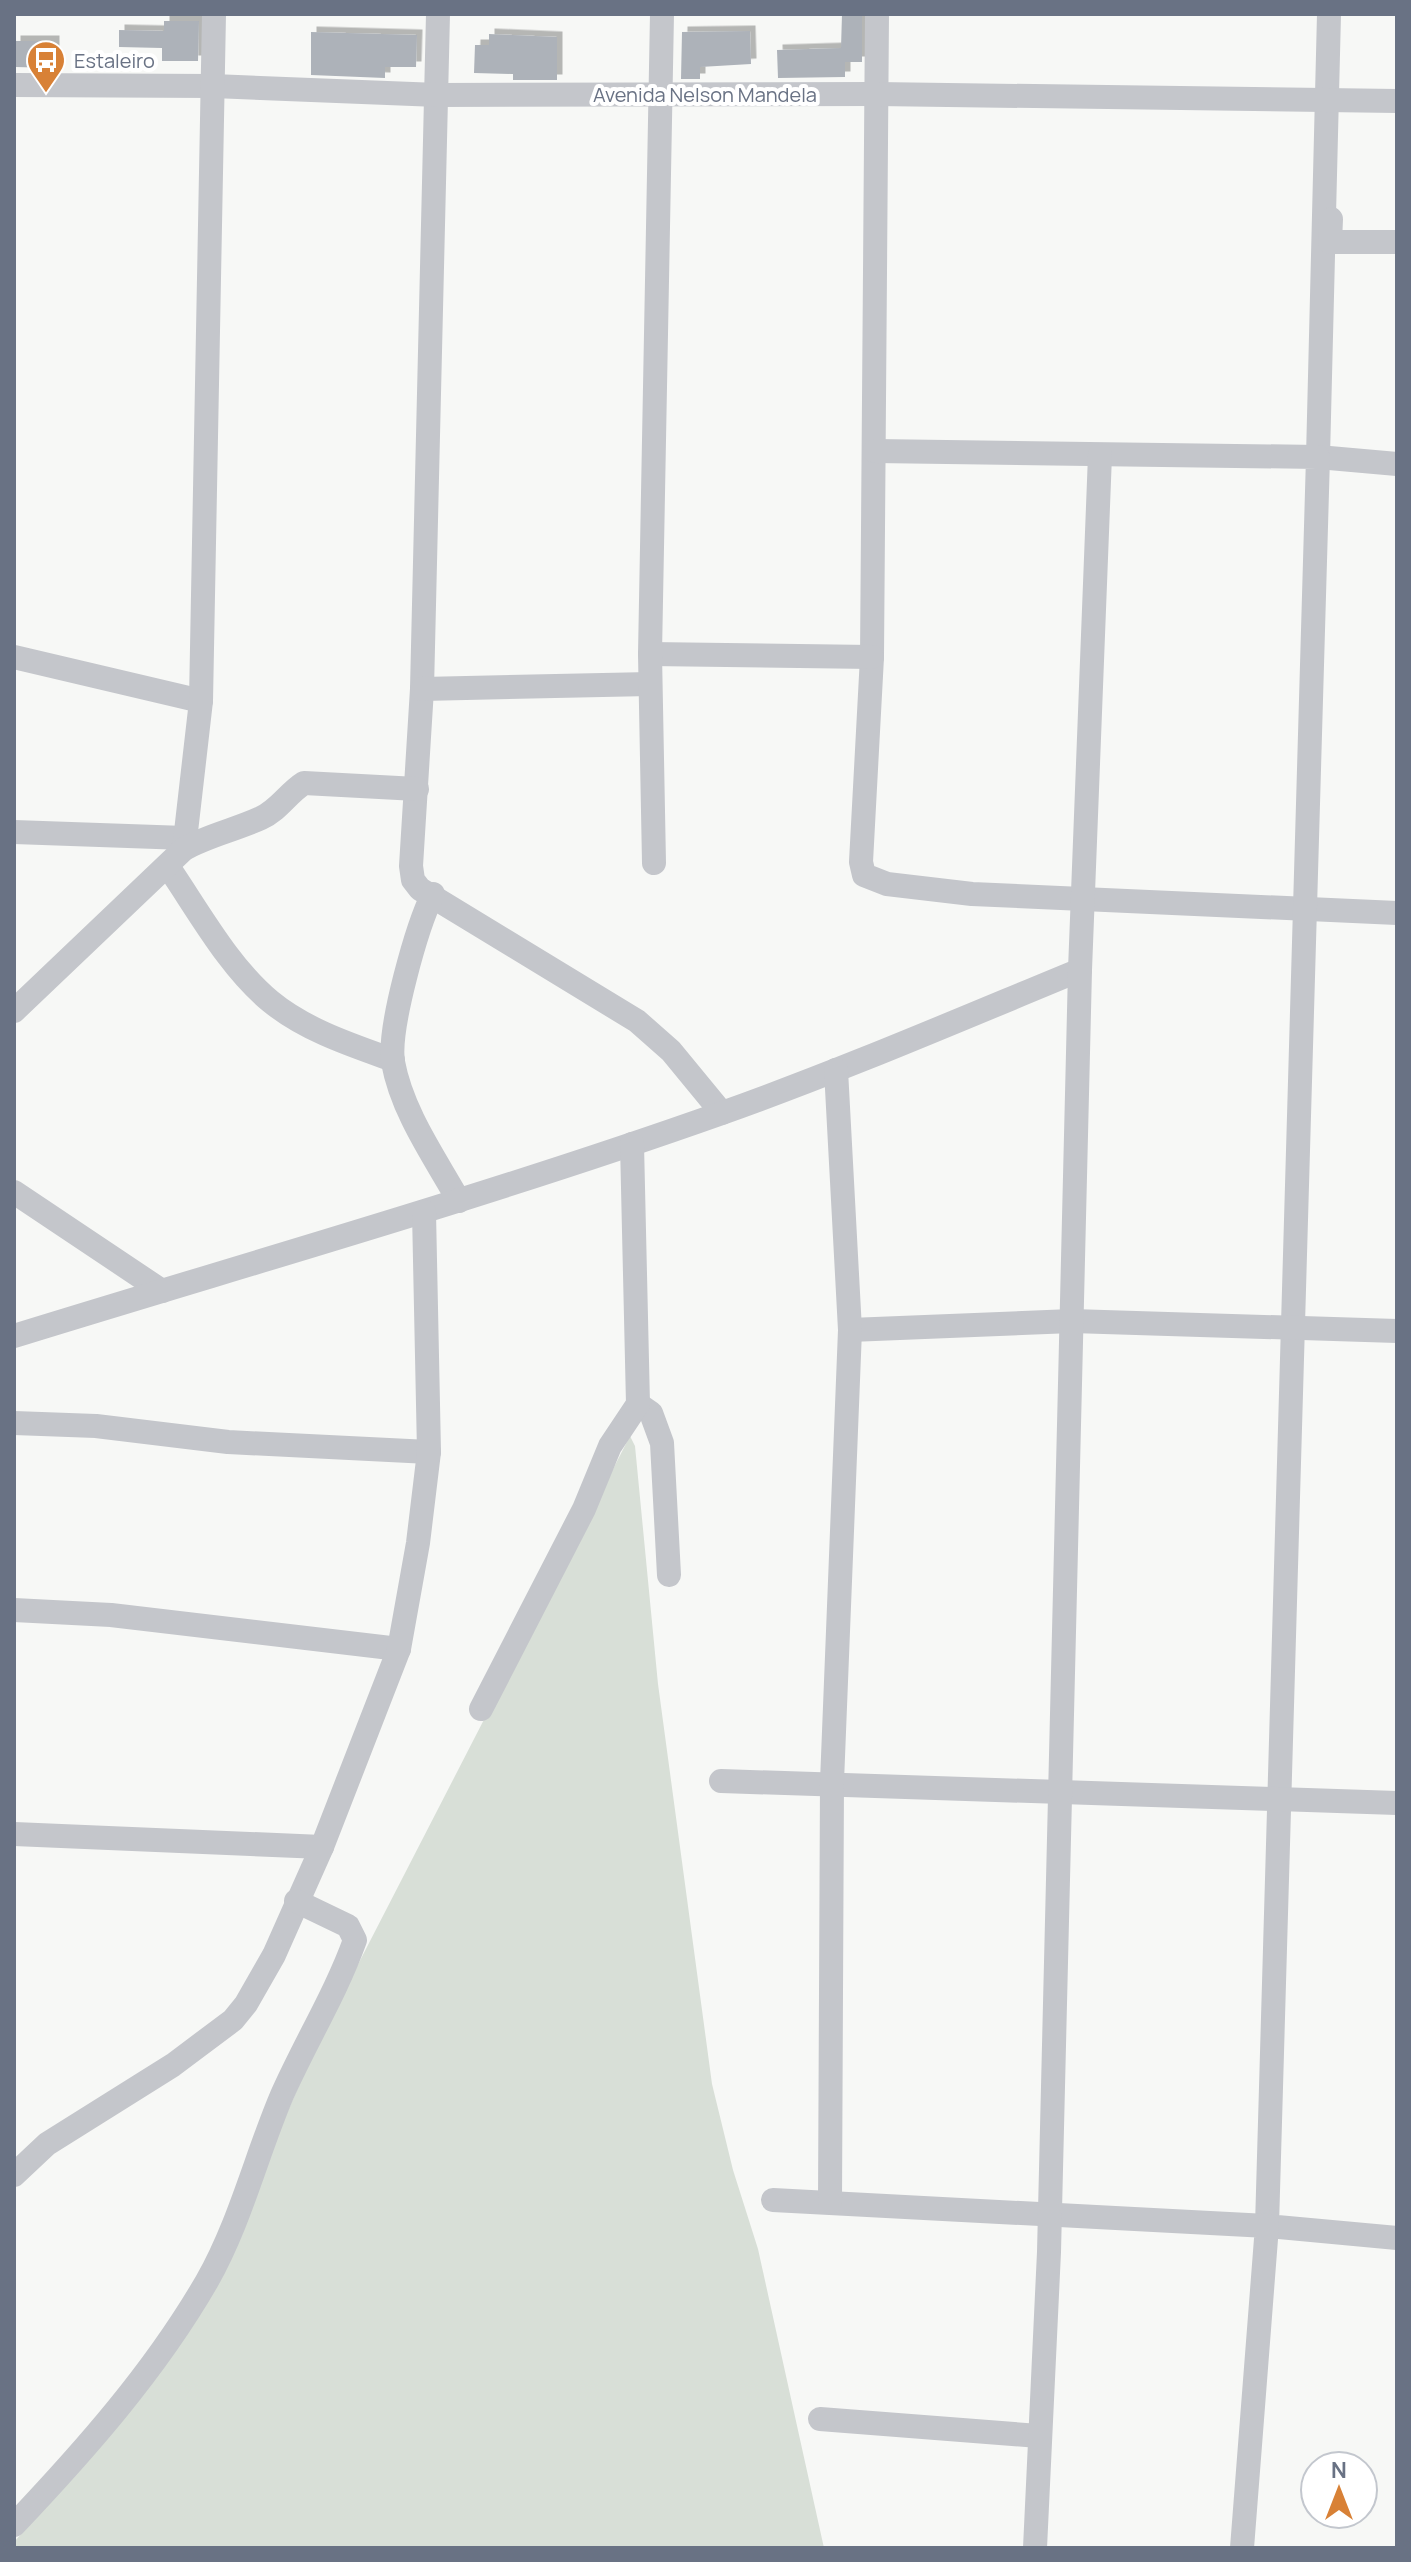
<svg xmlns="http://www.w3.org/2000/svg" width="1411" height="2562" viewBox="0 0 1411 2562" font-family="Manrope,sans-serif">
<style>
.green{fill:#d8dfd7}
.building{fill:#adb2b9;filter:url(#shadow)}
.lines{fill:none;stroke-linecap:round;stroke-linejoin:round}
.minor{stroke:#c4c6cb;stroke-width:24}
.labels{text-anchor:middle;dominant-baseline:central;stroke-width:8;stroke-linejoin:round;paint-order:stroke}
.poi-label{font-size:20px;fill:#697284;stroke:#fff;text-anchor:start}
.street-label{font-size:20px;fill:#697284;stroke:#fff}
</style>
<defs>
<filter id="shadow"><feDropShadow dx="5.5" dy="-5.5" stdDeviation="0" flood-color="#0004"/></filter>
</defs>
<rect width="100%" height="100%" fill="#f7f8f6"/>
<path class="green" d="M630,1436L635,1446L658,1684L712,2084L733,2170L758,2249L824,2548H14V2542L107,2439L274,2143L316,2046Z"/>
<g class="building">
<path d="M842,14H862V62H845V77L778,78L777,50L841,48Z"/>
<path d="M164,21H199L198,61H162V48L119,47V30L164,31Z"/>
<path d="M750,31L751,64L700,67V79H681L682,32Z"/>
<path d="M311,32L417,35L416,67H385V78L311,75Z"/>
<path d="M489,34L557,37V80H513V74L474,73L475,45H489Z"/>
<path d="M15,41H54V68L15,67Z"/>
</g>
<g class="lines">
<g class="minor">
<path d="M438,14L422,689L411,866L413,880L420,889L637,1021L671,1051L722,1113"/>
<path d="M877,14L872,657L861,862L864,875L887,884L972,894L1397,913"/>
<path d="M1329,14L1318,457L1397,464"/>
<path d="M14,85L213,86L438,95L877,94L1397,101"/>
<path d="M1331,219L1330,242H1397"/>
<path d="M875,451L1318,457L1267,2226L1397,2238"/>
<path d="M650,654L872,657"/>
<path d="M14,657L201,701"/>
<path d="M422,689L650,684"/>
<path d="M14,832L185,838"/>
<path d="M184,849L201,701L214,14"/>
<path d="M654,863L650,654L662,14"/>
<path d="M169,868C199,912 229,967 270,1001C305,1030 351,1045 393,1060"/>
<path d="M433,894C417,926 388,1028 393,1062C402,1112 435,1158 459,1201"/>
<path d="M14,1011L184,849C209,835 235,830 261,818C279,810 288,793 304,783L417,789"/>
<path d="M14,1192L162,1291"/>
<path d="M850,1330L1072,1321L1397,1331"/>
<path d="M14,1336C250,1263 488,1196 722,1113C843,1070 961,1019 1080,970"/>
<path d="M638,1404L651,1413L662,1443L669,1575"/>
<path d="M14,1423L96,1426L228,1442L429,1452"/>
<path d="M14,1610L111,1615L399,1649"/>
<path d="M481,1709L584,1509L610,1446L638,1404L632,1144"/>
<path d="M721,1781L1397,1803"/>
<path d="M14,1834L322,1847"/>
<path d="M14,2175L47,2144L173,2065L233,2020L246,2004L274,1955L322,1847L399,1649L418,1543L429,1452L424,1212"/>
<path d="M773,2200L1267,2226L1242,2548"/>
<path d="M830,2202L832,1782L850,1330L836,1070"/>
<path d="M820,2419L1039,2436"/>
<path d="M14,2525C85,2450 155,2371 207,2281C240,2223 256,2156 282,2095C305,2043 336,1993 355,1940L348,1926L296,1901"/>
<path d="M1035,2548L1049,2252L1080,970L1100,455"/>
</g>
</g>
<defs>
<symbol id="bus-pin" viewBox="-11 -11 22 30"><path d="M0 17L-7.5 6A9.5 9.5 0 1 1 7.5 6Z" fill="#d88136" stroke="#fff"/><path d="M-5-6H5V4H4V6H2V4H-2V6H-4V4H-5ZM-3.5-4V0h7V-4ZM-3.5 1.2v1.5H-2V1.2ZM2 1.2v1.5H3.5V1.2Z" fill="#fff"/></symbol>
</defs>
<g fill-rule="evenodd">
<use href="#bus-pin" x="24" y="38" width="44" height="60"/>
</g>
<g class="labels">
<g class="poi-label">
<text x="74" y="60">Estaleiro</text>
</g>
<g class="street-label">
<text x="705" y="94">Avenida Nelson Mandela</text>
</g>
</g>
<rect width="1411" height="2562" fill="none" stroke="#697284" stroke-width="32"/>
<g transform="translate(1339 2490)"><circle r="38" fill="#ffffff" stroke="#c3c7ce" stroke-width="2"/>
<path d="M0-6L14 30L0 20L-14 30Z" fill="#d88136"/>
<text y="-12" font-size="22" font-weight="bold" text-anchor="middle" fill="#697284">N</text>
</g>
</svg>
